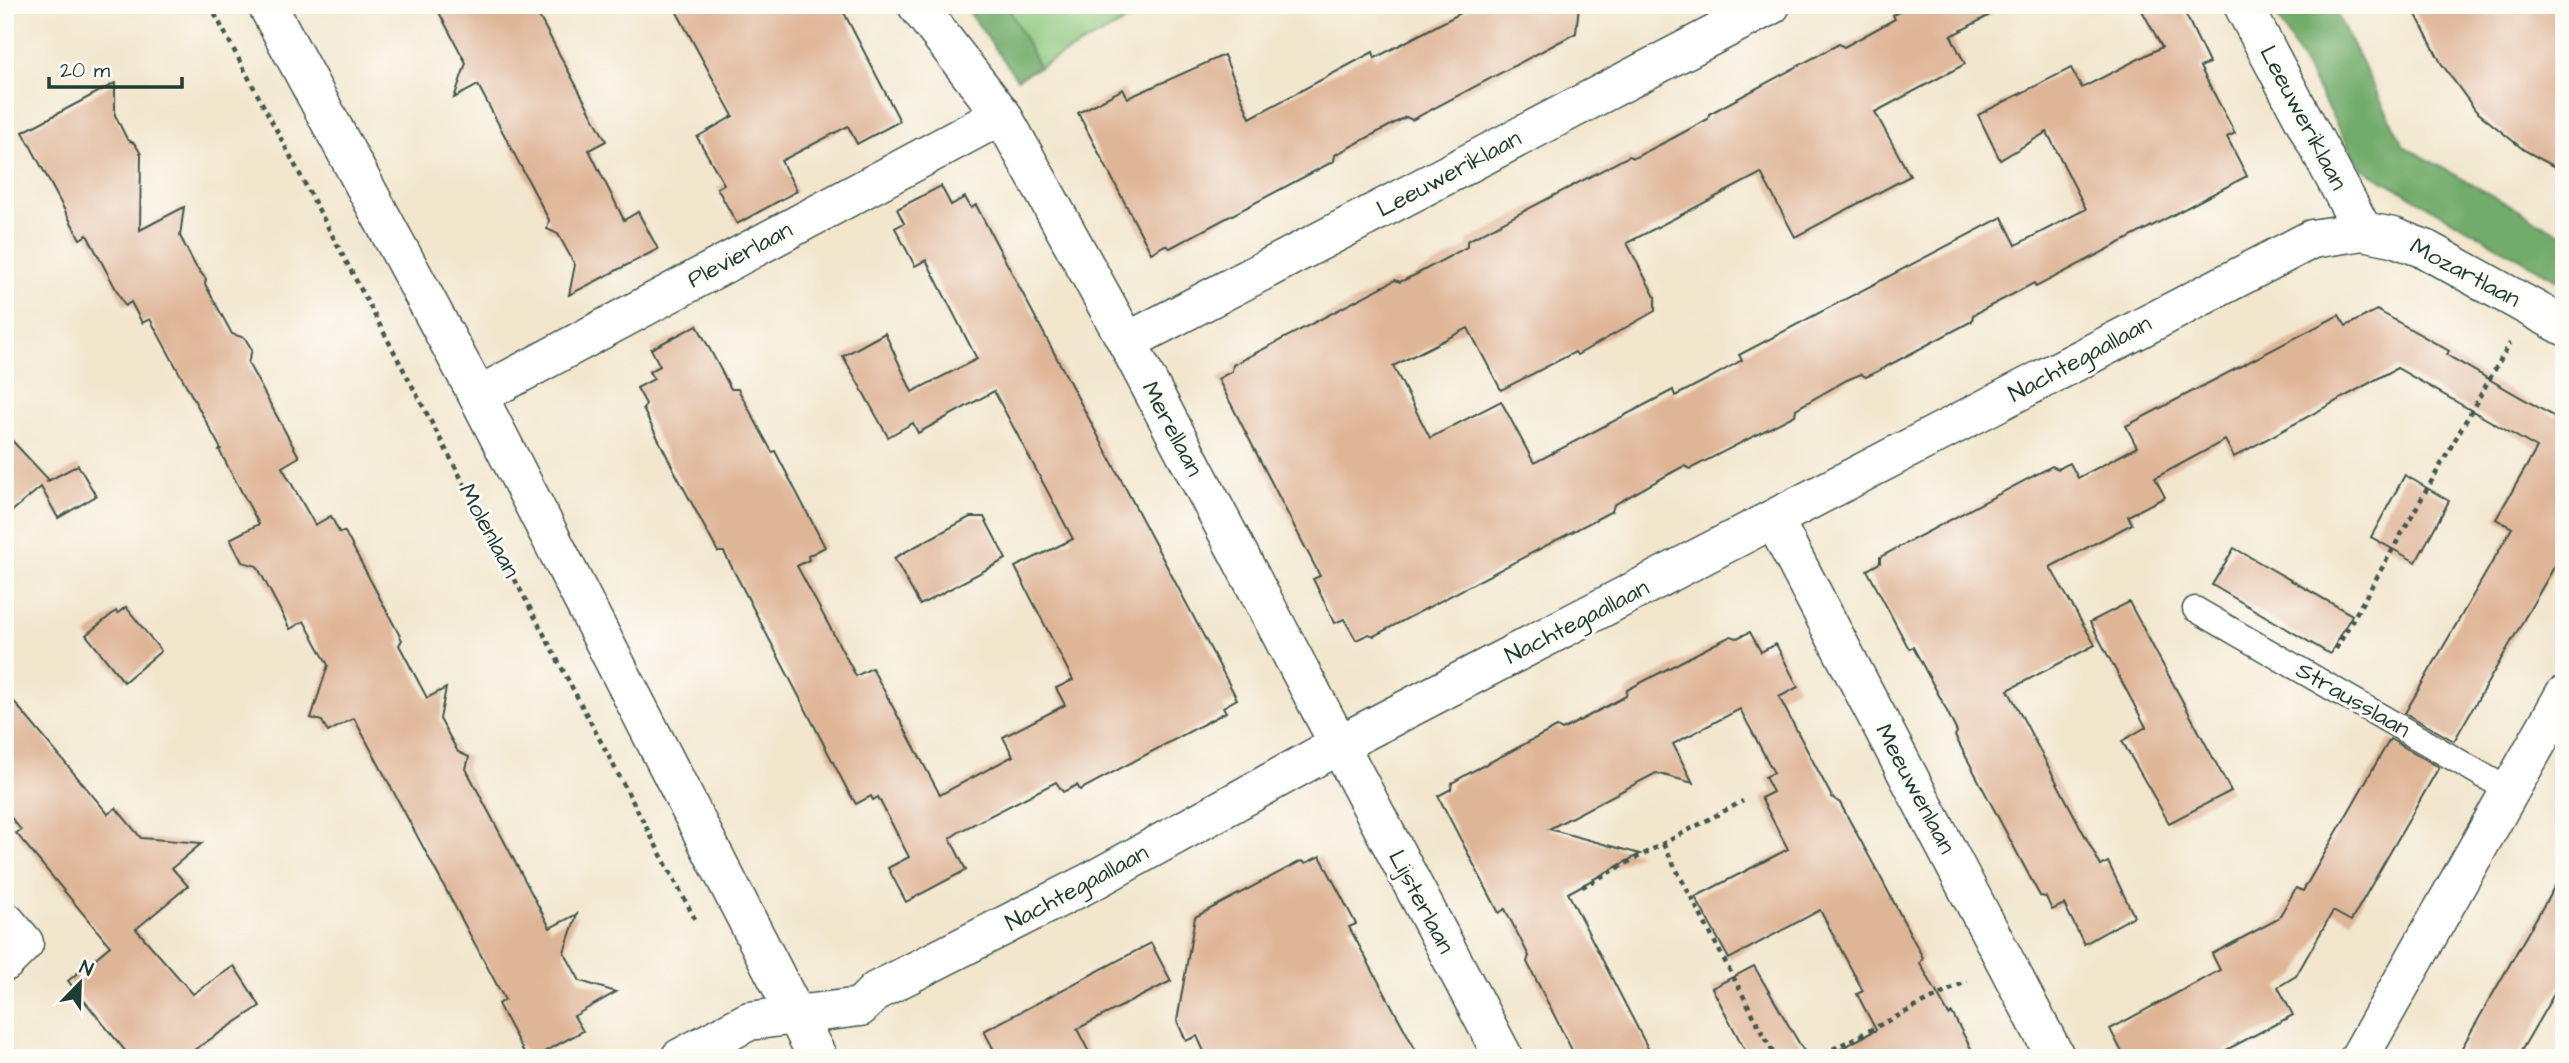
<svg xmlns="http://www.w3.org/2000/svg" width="2569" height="1063" viewBox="0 0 2569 1063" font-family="'Architects Daughter',sans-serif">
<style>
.green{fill:#8ec77b;stroke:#568258;stroke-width:2}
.forest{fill:#72ac6b;stroke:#487450;stroke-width:2}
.building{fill:#dfb597}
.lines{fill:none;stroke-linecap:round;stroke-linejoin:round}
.service-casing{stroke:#3f564b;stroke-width:27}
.minor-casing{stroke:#3f564b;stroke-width:41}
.secondary-casing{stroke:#3f564b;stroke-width:41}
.path{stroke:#3f564b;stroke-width:4.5;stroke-dasharray:5 5;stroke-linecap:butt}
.service{stroke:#fff;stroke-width:24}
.minor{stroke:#fff;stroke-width:38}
.secondary{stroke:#fff;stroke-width:38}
.labels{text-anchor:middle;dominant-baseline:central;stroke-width:6;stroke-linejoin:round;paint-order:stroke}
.street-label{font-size:24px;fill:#1f3d34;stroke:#fdfcf7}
</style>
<rect width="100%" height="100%" fill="#fdfcf7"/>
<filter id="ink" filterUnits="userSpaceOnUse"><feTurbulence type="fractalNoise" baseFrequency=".0143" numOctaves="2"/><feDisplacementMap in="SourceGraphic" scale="14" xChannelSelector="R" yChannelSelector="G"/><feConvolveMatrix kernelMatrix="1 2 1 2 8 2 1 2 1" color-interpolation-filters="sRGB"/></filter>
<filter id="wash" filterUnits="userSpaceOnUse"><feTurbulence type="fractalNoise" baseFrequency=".00686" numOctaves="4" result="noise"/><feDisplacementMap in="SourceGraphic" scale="28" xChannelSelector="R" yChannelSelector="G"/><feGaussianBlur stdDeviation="1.57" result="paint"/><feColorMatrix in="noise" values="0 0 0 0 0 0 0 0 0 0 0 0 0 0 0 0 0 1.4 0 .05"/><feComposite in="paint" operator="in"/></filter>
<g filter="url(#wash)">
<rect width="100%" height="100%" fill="#f2e6cd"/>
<path class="green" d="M1007,5H1157L1039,67Z"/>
<g class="forest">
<path d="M964,5H1007L1039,67L1017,79Z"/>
<path d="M2271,5H2332L2404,146L2564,236V284L2360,167Z"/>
</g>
<g id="blocks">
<g class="building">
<path d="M435,5H533L606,141L589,150L624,220L638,212L658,249L569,295L575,265L558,234L547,229L549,220L478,85L454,98L466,63Z"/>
<path d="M673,5H840L900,121L857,144L848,126L781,161L797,191L737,224L717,188L724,184L697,137L733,116Z"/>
<path d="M1476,5H1579L1576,33L1412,120L1406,117L1335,155L1334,161L1170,248L1165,245L1151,253L1078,113L1123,89L1128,98L1224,55L1250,118L1373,52L1375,58Z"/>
<path d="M1912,5H2008L1951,36L1965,64L1875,112L1910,176L1795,237L1761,173L1627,243L1655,297V311L1577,355L1575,352L1501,390L1468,328L1393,366L1430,438L1501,401L1534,463L1673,390L1675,396L1708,379L1742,360L1739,355L2002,217L2016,245L2086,209L2047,132L2000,160L1978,115L2071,68L2082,88L2162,47L2139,5H2179L2187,17L2209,63L2200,67L2235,133L2227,137L2247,176L2036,287L2034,283L1973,315L1972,321L1878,371L1866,377L1861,374L1847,380L1796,409L1795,415L1690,469L1684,466L1671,473L1614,505L1612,511L1374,636L1369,634L1356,640L1344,619L1335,623L1313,579L1320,576L1218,379L1232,371L1233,365L1395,280L1400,282L1415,275L1467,247V241L1629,156L1634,158L1675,137L1708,119L1709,114L1839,44L1844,47L1895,19L1893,15Z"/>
<path d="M2411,5H2564V172L2524,150L2476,111L2441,63Z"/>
<path d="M115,83V115L127,139L135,144L141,154L140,230L184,207L180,236L196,267L206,279L205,284L232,334L245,338L252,350L248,363L299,457L282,467L315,525L331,516L339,532H345L402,640L399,645L427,698L446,688L440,719L458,752L469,757L466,769L550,928L577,914L564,952L580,981L616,992L574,1016L583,1031L533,1058H527L498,1004L505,1000L354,718L328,732L322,721L311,718L328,665L304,621L290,629L257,566L242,562L230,539L259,524L219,450L221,449L150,319L142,323L131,302L125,306L87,235L80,239L23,132Z"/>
<path d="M941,186L951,205L965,197L971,208L976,205L1237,699L1223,707L1226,712L1080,790L1077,785L1063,792L1056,782L962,830L950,838L966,870L906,902L888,868L909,857L878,797L873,800L871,796L856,804L848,791L724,552H718L676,474L643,409L646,404L637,388L654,379L649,372L660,366L651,349L697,325L731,389H738L772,452L775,451L825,547L808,556L809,560L797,566L856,676L872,668L940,795L1013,756L1003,737L1065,705L1056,688L1073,680L1015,567L1073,539L994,391L918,433L913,423L888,437L843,356L885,333L912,392L977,359L926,260L915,266L895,228L904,223L897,209Z"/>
<path d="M2377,310L2449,351L2447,355L2555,417L2564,401V550L2454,741L2405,713L2512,528L2496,519L2537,448L2397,368L2234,457L2225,440L2155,478L2165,497L2128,516L2132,524L2050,567L2095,645L2008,690L2101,866L2108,862L2134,916L2084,944L2064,904L2052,910L2046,897L2040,896L1955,736L1957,732L1942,701L1913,647L1909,649L1867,570L1880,563V557L2052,466L2058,469L2070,463L2078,478L2137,447L2126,426L2339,315L2346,326Z"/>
<path d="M5,433L49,480L46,482L78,465L96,496L58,518L41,487L5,517Z"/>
<path d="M2405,475L2449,501L2416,562L2371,537Z"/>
<path d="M970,517H984L1006,559L920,605L894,558Z"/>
<path d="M2234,548L2352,615L2330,654L2212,585Z"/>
<path d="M2129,602L2231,791L2169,823L2122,741L2146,727L2090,622Z"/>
<path d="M126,607L161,651L124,682L86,635L116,611L118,613Z"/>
<path d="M1750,632L1761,652L1776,644L1798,687L1779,697L1832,797L1840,803L1881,878L1923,958L1920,963L1949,1015L1952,1013L1976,1058H1824L1876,1030L1857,994L1863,991L1820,910L1729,959L1695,897L1788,849L1761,798L1773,792L1765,777L1774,773L1740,709L1673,744L1693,783L1656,773L1549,829L1640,854L1568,893L1653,1058H1576L1527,962L1529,956L1505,909L1499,913L1438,796L1451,789L1452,783L1473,771L1557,727L1562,730L1613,703L1626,696L1627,690L1711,646L1731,636L1737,638Z"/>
<path d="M5,691L108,814L116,808L141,838L202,843L172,868L188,886L136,929L193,994L234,966L260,1006L182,1058H131L68,981L110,946L16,833L21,830L5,810Z"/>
<path d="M2390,739L2439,767L2351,921L2333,911L2296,976L2278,987L2293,1015L2211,1058H2125L2110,1029L2220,970L2212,954L2278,919L2296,888L2303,891Z"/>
<path d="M1320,856L1356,924L1349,927L1420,1058H1207L1197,1036L1186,1041L1177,1021L1195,917L1301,861L1306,863Z"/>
<path d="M2564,870V977L2517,1058H2456Z"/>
<path d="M1151,943L1171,981L1077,1029L1092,1058H998L984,1031Z"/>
<path d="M1754,966L1789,1026L1808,1058H1749L1712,988Z"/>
</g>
</g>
</g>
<g filter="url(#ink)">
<use href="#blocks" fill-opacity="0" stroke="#3f564b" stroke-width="2"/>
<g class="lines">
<defs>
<path id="service" d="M2195,609L2510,791"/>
<g id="minor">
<path d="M917,5L1002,115L1127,342L1504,1058"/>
<path d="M2243,5L2363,231"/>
<path d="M1127,342L1771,5"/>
<path d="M478,396L1002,115"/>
<path d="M1774,520L2056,1058"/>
<path d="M5,921L24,943L5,962"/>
<path d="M680,1058L749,1021L860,1007L876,991L1094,880L1338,745L2312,239L2363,231L2393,237L2425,249L2564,326"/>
<path d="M2359,1058L2564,695"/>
</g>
<path id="secondary" d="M267,5L478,396L818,1058"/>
</defs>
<use href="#service" class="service-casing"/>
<use href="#minor" class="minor-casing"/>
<use href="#secondary" class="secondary-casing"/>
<g class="path">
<path d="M210,5L695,919"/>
<path d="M2336,649L2510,343"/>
<path d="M1663,844L1776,1058"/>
<path d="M1582,887L1743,801"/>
<path d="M1815,1058L1967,981"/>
</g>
<use href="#service" class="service"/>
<use href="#minor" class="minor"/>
<use href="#secondary" class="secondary"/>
</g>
</g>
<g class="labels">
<g class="street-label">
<text transform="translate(2303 118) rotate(62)">Leeuweriklaan</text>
<text transform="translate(1449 174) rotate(-28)">Leeuweriklaan</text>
<text transform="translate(740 255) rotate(-28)">Plevierlaan</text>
<text transform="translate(2465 273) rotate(28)">Mozartlaan</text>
<text transform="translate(2080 359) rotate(-28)">Nachtegaallaan</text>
<text transform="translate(1172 429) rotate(62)">Merellaan</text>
<text transform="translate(489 531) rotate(62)">Molenlaan</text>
<text transform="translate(1577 622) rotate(-27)">Nachtegaallaan</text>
<text transform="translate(2353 700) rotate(30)">Strausslaan</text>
<text transform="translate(1915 789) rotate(62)">Meeuwenlaan</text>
<text transform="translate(1077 888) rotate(-28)">Nachtegaallaan</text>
<text transform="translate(1421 902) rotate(62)">Lijsterlaan</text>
</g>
</g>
<rect width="2569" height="1063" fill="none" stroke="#fdfcf7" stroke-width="28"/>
<g transform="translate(80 983) rotate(23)" stroke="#fdfcf7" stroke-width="5" paint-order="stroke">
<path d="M0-5L12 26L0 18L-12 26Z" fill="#1f3d34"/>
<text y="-10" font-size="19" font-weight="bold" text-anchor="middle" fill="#1f3d34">N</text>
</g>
<path d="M49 77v10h133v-10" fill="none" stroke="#1f3d34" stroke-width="3.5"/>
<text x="60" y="77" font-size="21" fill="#1f3d34" stroke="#fdfcf7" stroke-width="5" paint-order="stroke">20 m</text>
</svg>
